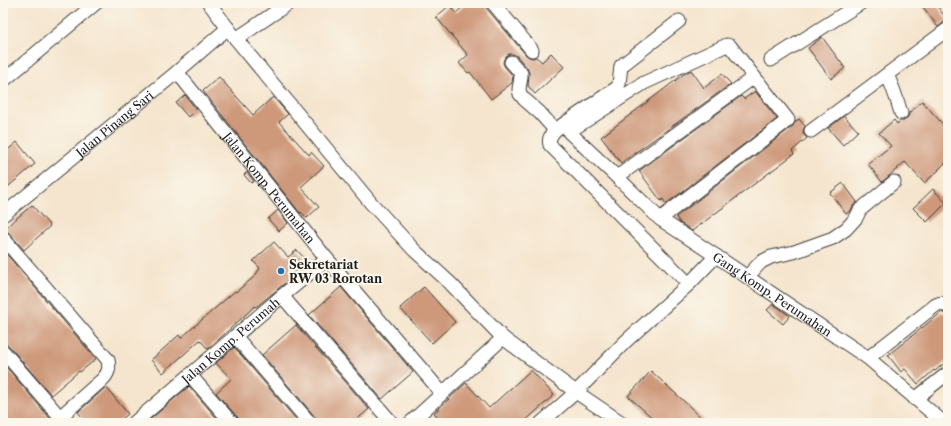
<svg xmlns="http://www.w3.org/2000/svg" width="951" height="426" viewBox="0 0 951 426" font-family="'Libre Caslon Text',serif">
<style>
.building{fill:#ce987a}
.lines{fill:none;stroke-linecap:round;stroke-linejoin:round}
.street-casing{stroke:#3d3a37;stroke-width:15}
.street{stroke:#fff;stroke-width:13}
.poi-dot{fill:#1f6fb2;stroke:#fbf7ec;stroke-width:1.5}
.labels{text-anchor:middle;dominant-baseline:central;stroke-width:4;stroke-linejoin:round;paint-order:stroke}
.street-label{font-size:12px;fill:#1c1c1c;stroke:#fbf7ec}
.poi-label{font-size:12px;font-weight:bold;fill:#1c1c1c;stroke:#fbf7ec;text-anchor:start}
</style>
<rect width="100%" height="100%" fill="#fbf7ec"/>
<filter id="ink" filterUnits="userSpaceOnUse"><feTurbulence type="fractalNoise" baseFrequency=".025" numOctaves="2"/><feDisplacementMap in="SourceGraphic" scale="8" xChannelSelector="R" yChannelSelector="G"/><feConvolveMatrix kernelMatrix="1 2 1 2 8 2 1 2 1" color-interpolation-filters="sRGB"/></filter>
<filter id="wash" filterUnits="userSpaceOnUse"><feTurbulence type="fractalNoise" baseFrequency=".012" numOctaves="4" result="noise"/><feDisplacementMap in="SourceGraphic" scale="16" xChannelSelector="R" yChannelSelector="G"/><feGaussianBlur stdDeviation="0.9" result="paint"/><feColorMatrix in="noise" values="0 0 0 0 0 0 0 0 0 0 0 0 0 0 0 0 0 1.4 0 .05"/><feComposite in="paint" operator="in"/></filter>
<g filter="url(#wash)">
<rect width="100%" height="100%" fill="#f5e5ce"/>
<g id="blocks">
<g class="building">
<path d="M467,3H482L526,55L529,57L533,58L536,57L542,62L551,53L564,67L535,94L528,86L529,73L527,68L517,56L513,54H509L506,56L504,59L503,63L505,67L513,76L512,83L491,99L470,72L468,73L459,63L468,55L436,17L450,5L456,13Z"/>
<path d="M920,3H935L948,21L944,22L938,27Z"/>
<path d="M822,37L845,68L831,79L808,48Z"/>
<path d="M691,70L704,88L722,74L731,84L621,163L601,137L684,74Z"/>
<path d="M219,77L253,115L273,97L288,114L279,122L309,155L311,152L324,166L301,187L319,207L307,218L301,212L300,213L203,91Z"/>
<path d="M755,91L777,119L666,204L663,199L661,201L639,171L741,96L744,99Z"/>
<path d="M185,95L196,109L188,117L176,103Z"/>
<path d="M922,101L948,130V160L938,170H939L924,183L905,162L882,182L868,164L891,146L879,133L894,120L897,124L900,121H904L906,119L909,115V113Z"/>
<path d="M844,116L858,131L843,145L828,128Z"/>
<path d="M799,119L805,126L804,128L803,132L804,135L807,138L792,151L794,154L692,231L680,223L676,217L793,126L796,121Z"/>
<path d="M17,142L35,164L3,191V154Z"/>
<path d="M247,172L254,181L251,183L244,175Z"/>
<path d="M843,183L857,202L853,206L851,210L846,214L830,193Z"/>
<path d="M933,189L946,203L927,222L913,208Z"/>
<path d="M32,205L50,226L24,250L9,233L6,231L3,230Z"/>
<path d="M278,210L288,223L279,231L268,219Z"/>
<path d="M274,242L288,257L297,250L307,261L299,269L300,271L256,307L255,306L208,349L200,340L163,373L151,360L179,335L181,338L235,291L236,292L255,276L260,268L253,261Z"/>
<path d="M3,250L96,359L80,372L79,371L51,395L9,346L6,344L3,343Z"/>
<path d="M341,287L413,372L382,399L309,315Z"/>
<path d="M424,287L455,322L432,343L400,308Z"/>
<path d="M773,304L790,316L783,324L767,310Z"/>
<path d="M942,312L945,314L948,315V360L935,371L934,370L918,384L905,369L901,372L888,355Z"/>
<path d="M296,325L369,409L353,423H318L316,418L262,355Z"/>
<path d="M234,347L299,423H240L238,418L216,393L231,379L216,363Z"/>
<path d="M3,363L54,423H3Z"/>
<path d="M531,370L554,395L523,423H442L434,413L466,383L489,408Z"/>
<path d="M651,371L688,405L707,423H658L628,396Z"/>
<path d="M189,386L221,423H146Z"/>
<path d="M106,387L128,414L117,423H87L78,412Z"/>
</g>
</g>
</g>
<g filter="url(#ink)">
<use href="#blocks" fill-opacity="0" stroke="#3d3a37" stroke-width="1"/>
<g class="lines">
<defs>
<g id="street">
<path d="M209,3L236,39L371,203L414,250L450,283L503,338L576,392L622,423"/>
<path d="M493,3L532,50"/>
<path d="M679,21L621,66L619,84L618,87L555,130C551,135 548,139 550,145L689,284"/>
<path d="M236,39L289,3"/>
<path d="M771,60L861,3"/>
<path d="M511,62L521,73V77L519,89L520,94L524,99L540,113L555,130"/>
<path id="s1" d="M177,72L327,259L442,393"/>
<path d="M887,75C893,87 897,99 901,113"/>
<path d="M3,81L96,3"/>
<path d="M811,131L948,29"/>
<path d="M617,177L754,77"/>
<path id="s2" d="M3,215L177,72L228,28"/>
<path id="s3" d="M660,219L788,120L730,46L727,45L644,83L570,131L569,132L617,177L660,219L716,256L868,358L944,423"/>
<path d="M3,238L108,360C110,369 108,374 102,380L60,417"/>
<path d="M747,277L761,262L771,257L794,252L833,238L846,229L856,218L860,210L894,182"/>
<path d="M282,296L392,423"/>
<path d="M235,336L310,423"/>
<path d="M3,351L65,423"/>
<path d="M868,358L936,305C940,303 944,302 948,307"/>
<path d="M190,375L232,423"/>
<path d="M915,399L948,373"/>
<path id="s4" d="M134,423L282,296L327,259"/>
<path d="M410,423L503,338"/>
<path d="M541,423L576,392L626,341L689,284L716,256"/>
</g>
</defs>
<use href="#street" class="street-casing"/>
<use href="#street" class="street"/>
</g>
</g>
<circle class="poi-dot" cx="281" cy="271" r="4"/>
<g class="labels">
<g class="street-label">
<text stroke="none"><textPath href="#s2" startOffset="144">Jalan Pinang Sari</textPath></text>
<text stroke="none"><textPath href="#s1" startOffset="148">Jalan Komp. Perumahan</textPath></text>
<text stroke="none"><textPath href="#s3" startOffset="701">Gang Komp. Perumahan</textPath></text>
<text stroke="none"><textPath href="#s4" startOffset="127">Jalan Komp. Perumah</textPath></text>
</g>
<g class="poi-label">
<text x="289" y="264">Sekretariat<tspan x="289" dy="14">RW 03 Rorotan</tspan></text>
</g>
</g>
<rect width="951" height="426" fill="none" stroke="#fbf7ec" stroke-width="16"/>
</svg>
